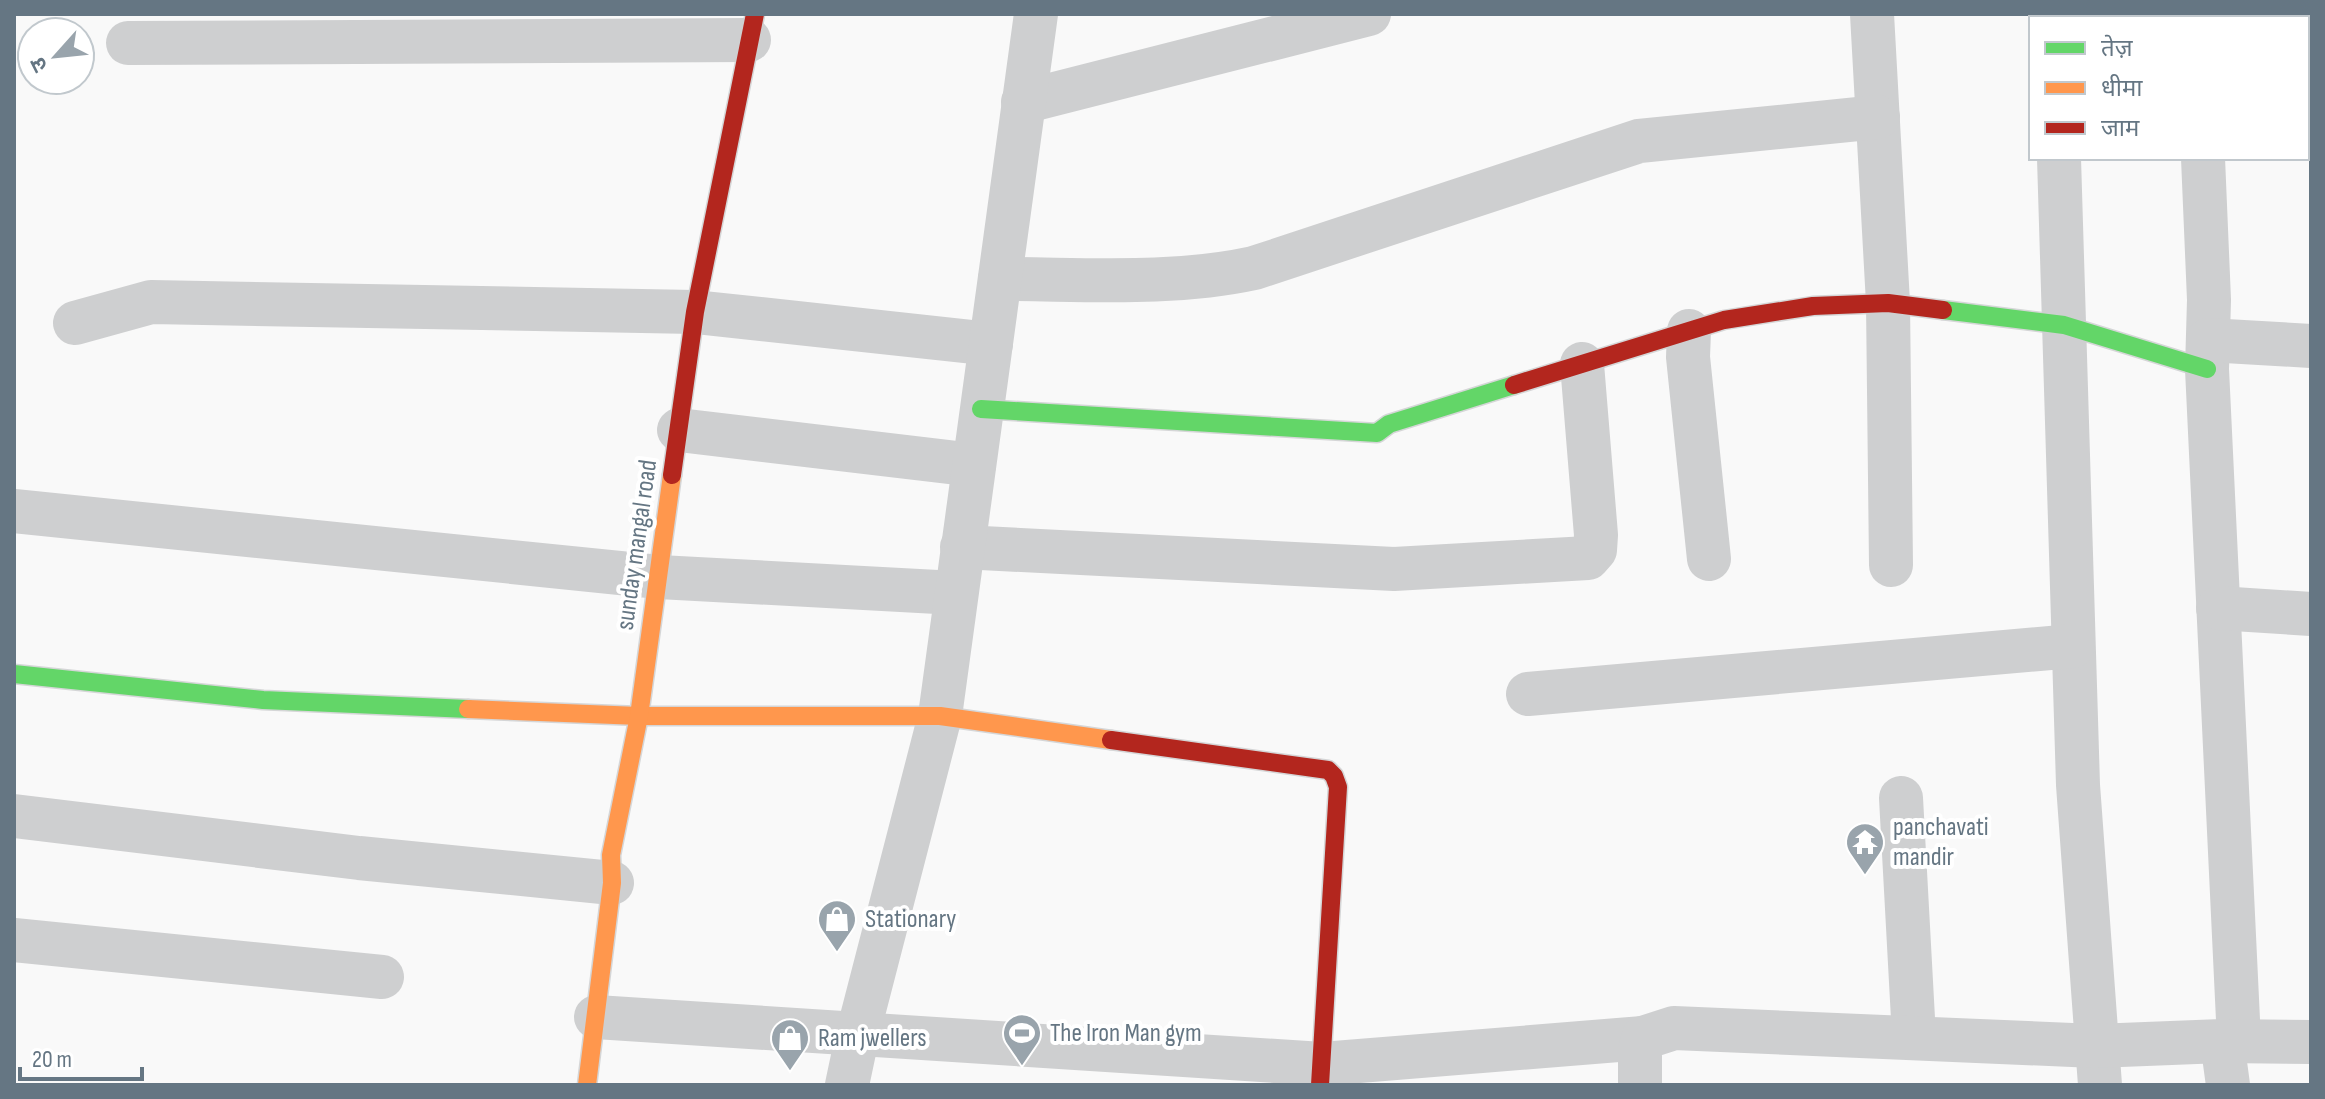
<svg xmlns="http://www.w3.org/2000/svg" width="2325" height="1099" viewBox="0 0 2325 1099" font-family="'Sofia Sans Condensed','Noto Sans Devanagari',sans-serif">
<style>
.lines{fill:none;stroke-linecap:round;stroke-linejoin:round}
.fast-casing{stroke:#d5d6d7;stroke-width:21}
.slow-casing{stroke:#d5d6d7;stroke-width:21}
.jam-casing{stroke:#d5d6d7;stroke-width:21}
.street{stroke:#cecfd0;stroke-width:44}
.fast{stroke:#63d668;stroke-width:18}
.slow{stroke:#ff974d;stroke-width:18}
.jam{stroke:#b3261e;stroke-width:18}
.labels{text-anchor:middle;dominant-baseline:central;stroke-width:8;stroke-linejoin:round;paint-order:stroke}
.street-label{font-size:26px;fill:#657683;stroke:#fff}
.poi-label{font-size:26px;fill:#657683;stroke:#fff;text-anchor:start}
</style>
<rect width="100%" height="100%" fill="#f9f9f9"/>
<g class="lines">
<defs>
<g id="fast">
<path d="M1943,310L2064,325L2207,369"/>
<path d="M981,409L1377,433L1389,424L1514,385"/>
<path d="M14,674L263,700L468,709"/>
</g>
<g id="slow">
<path d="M468,709L639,716H940L1111,740"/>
<path d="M587,1085L612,883L611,855L639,716L672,475"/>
</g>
<g id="jam">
<path d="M1514,385L1724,320L1813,306L1888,303L1943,310"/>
<path d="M672,475L695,312L755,14"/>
<path d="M1111,740L1328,770L1334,776L1338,787L1320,1085"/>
</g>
</defs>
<use href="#fast" class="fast-casing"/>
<use href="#slow" class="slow-casing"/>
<use href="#jam" class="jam-casing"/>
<g class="street">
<path d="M1872,14L1888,303L1891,565"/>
<path d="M2054,14V18"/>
<path d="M2197,14V18"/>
<path d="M128,43L749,40"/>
<path d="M1023,102L1369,14"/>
<path d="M2307,127H2311"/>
<path d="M2059,158L2078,785L2100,1085"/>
<path d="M2203,158L2209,300L2207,369L2239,1041"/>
<path d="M1000,279C1084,279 1171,286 1254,268L1639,141L1878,117"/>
<path d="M75,323L151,302L695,312L991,344"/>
<path d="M1689,331L1688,357L1709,559"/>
<path d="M2208,340L2311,346"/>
<path d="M679,430L974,465"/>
<path d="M14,511L659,577L956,593"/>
<path d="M962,547L1394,569L1588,558L1595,550L1596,535L1582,364"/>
<path d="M2218,608L2311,614"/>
<path d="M1528,694L2073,646"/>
<path d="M1901,798L1914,1037"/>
<path d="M14,816L359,858L612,883"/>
<path d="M14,940L382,977"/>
<path d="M596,1017L1322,1064L1643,1038"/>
<path d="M2222,1041L2228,1085"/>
<path d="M847,1085L858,1033L940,716L1036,14"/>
<path d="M1640,1085V1050L1643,1038L1674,1028L2095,1046L2222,1041L2311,1042"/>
</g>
<use href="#fast" class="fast"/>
<use href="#slow" class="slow"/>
<use href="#jam" class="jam"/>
</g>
<defs>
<symbol id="temple-pin" viewBox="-11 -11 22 30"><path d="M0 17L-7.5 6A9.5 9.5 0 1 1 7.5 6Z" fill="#99a4ac" stroke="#fff"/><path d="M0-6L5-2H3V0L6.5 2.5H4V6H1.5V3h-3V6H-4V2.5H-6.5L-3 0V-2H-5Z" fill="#fff"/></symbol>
<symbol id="shop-pin" viewBox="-11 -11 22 30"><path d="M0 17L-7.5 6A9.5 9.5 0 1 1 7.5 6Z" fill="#99a4ac" stroke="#fff"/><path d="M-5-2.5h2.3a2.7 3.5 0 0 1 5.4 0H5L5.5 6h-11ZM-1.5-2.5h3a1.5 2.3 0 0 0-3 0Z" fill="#fff"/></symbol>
<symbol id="stadium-pin" viewBox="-11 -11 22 30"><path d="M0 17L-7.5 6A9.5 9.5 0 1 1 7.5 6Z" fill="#99a4ac" stroke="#fff"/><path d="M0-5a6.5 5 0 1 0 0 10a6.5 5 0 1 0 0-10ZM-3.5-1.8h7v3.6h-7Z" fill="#fff"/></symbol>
</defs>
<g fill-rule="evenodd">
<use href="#temple-pin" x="1843" y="820" width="44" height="60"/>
<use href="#shop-pin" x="815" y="897" width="44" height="60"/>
<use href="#stadium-pin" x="1000" y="1011" width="44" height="60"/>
<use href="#shop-pin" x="768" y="1016" width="44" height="60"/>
</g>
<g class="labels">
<g class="street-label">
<text transform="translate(637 545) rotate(-82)">sunday mangal road</text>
</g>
<g class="poi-label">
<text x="1893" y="827">panchavati<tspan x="1893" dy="30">mandir</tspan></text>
<text x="865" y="919">Stationary</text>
<text x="1050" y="1033">The Iron Man gym</text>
<text x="818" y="1038">Ram jwellers</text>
</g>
</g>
<rect width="2325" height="1099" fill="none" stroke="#657683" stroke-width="32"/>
<rect x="2029" y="16" width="280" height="144" fill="#ffffff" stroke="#c1c8cd" stroke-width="2"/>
<rect x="2045" y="42" width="40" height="12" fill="#63d668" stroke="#c1c8cd" stroke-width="2"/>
<text x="2101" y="56" font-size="24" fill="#657683">तेज़</text>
<rect x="2045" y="82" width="40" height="12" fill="#ff974d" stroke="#c1c8cd" stroke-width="2"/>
<text x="2101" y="96" font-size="24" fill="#657683">धीमा</text>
<rect x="2045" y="122" width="40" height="12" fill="#b3261e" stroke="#c1c8cd" stroke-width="2"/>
<text x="2101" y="136" font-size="24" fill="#657683">जाम</text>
<g transform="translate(56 56) rotate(243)"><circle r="38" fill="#ffffff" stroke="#c1c8cd" stroke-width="2"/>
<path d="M0-6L14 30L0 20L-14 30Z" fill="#99a4ac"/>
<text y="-12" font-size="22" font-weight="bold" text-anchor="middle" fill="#657683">उ</text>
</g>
<path d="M20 1067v12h122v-12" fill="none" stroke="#657683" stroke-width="4"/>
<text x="32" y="1067" font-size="24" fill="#657683" stroke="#ffffff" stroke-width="6" paint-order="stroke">20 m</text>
</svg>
